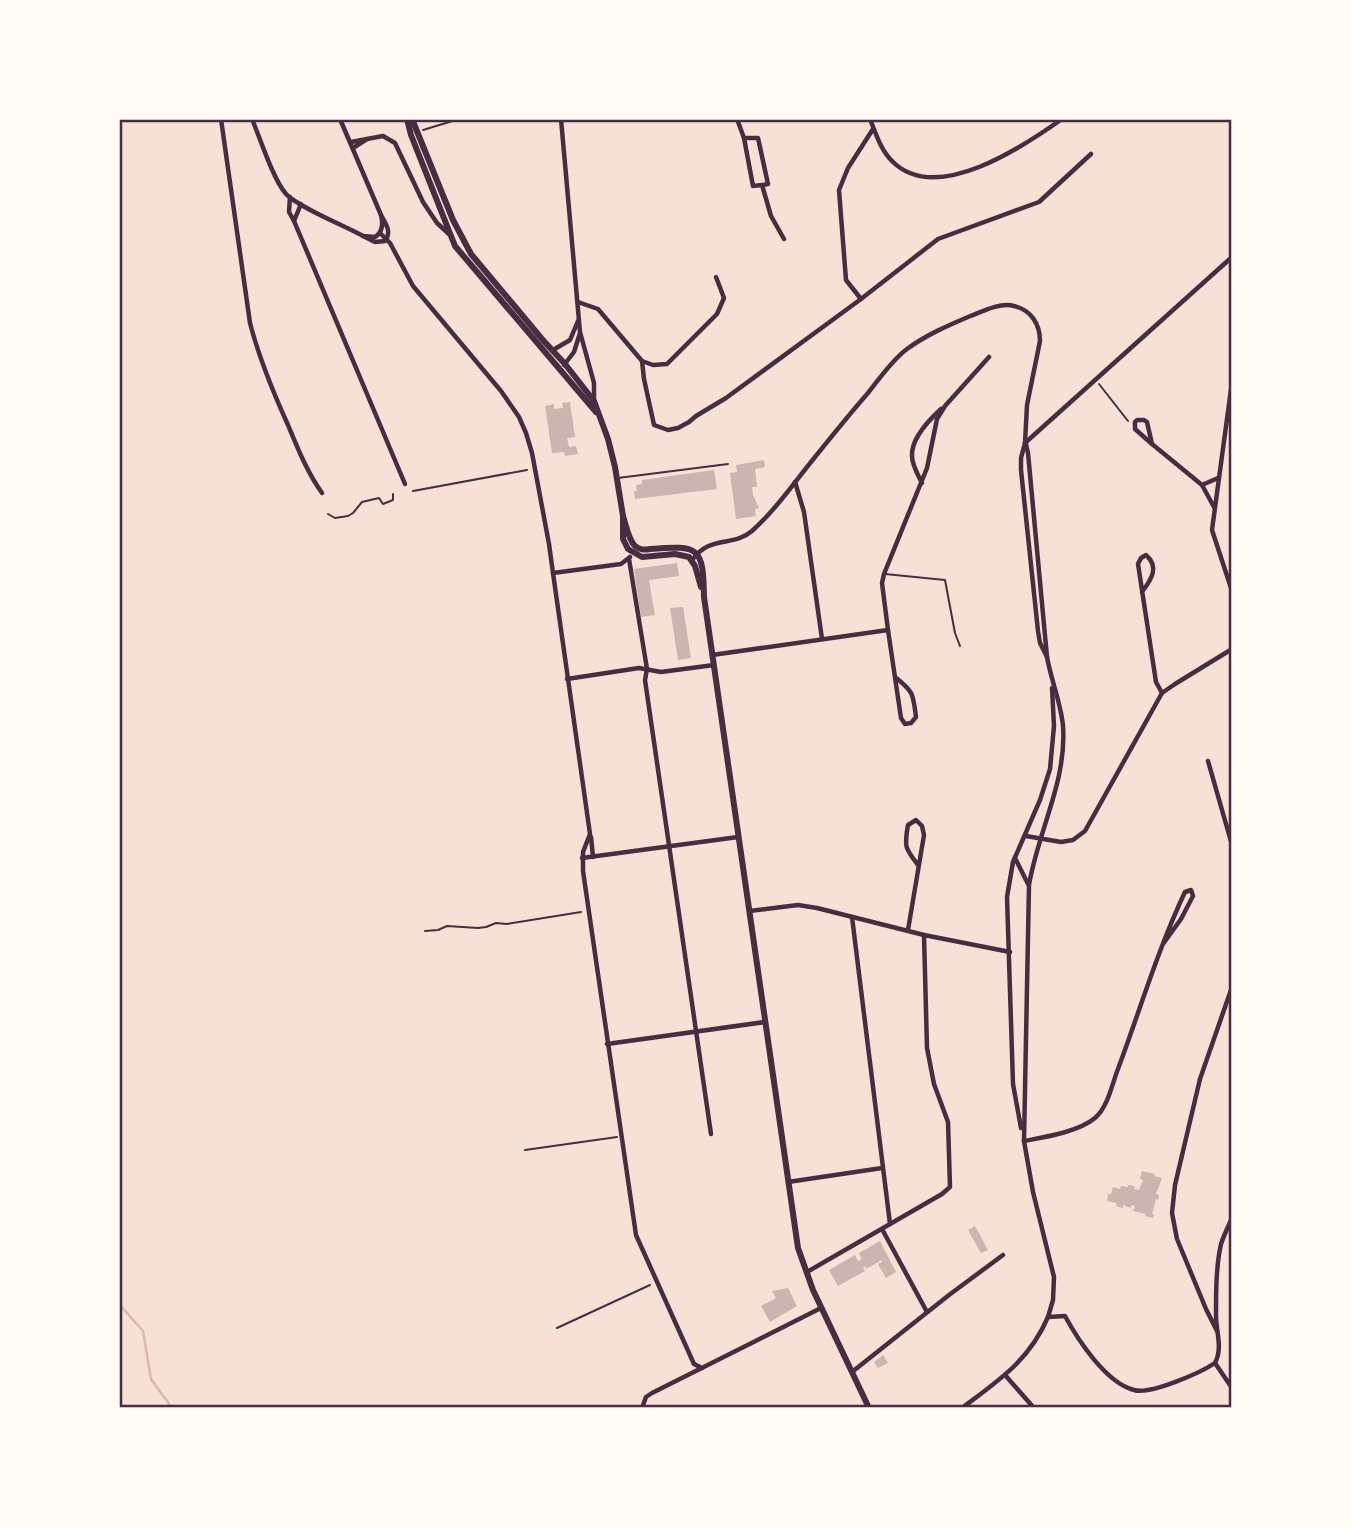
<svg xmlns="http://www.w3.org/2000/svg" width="1351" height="1527" viewBox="0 0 1351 1527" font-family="'Source Sans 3',sans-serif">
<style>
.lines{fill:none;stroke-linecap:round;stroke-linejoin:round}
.stream{stroke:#dcb8b0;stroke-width:2.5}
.building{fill:#ccb4b1}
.path{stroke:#4a2c40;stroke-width:2}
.service{stroke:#4a2c40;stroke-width:2}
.minor{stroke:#4a2c40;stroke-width:4.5}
.secondary{stroke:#4a2c40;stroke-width:6}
.neatline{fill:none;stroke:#4a2c40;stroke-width:2.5}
</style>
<rect width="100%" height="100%" fill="#f7e1d7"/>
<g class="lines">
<path class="stream" d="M119,1304L143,1331L151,1379L172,1408"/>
</g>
<g class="building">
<path d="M570,402L575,437L567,438L569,447L576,446L578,454L565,456L564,452L552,453L545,406L554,404V409L563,408L562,403Z"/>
<path d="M764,460L765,467L755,469L757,487H752L753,495L759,508L755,509L756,516L736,519L730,473L737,472L736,465Z"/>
<path d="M714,470L717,489L635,499L634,491H637L636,485L642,484V480Z"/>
<path d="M677,563L679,576L649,580L655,615L641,617L634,569Z"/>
<path d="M683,607L691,658L678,660L670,608Z"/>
<path d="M1142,1171L1155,1174L1154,1176L1162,1178L1156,1194L1159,1195L1158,1200L1156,1199L1152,1214H1154L1153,1218L1145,1216L1146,1214L1133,1211L1135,1206L1131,1205V1208L1123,1205V1208L1116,1206L1117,1203L1107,1201L1108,1194H1111L1113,1187L1120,1189L1121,1186L1128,1187V1185L1135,1186L1134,1189L1139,1190L1143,1180L1140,1179Z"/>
<path d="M975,1226L988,1250L981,1253L968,1230Z"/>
<path d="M880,1241L896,1272L886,1278L878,1264L882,1262V1260L866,1269L865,1266L863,1267L865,1271L838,1286L829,1270L855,1255L858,1261L862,1259L859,1253Z"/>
<path d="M788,1288L797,1306L770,1322L761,1306L776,1298L772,1291Z"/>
<path d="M883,1355L888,1363L878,1368L874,1362Z"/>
</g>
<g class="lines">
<g class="path">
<path d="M423,130L459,119"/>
<path d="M1099,384L1128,421"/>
<path d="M413,491L527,470"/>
<path d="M328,514L335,518L348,516L353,513L362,502L379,498L383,504L393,500V494"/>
<path d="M425,931L438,930L447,926L478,928L486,927L496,923L507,924L581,912"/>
<path d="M525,1150L617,1137"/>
<path d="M557,1328L650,1285"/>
</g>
<g class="service">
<path d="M618,478L728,464"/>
<path d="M885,574L945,580L955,633L960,646"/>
</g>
<g class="minor">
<path d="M221,119L250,323C259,358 273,392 288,425C298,449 307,472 322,493"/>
<path d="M252,119C260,138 273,179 286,194C298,207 345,226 363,236"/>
<path d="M340,119L381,215"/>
<path d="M561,119L580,332L594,383V400"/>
<path d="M737,119L744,138L753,186L762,185L771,216L784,239"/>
<path d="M870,119C876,134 881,151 893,162C937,205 1024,146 1062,119"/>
<path d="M744,138H758L768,184L763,185"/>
<path d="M367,139L383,136L395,143L423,202L437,223L450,235"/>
<path d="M351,142L367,139L353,148"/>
<path d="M290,197L289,212L294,221L301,204"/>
<path d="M381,215C386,224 392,232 385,241L375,242L363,236L375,237C383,232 383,223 381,215Z"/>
<path d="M294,221L405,484"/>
<path d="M380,233L390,243L413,286L501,391L519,417L526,433L532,453L549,544L553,573L621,564L630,557"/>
<path d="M861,299L846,280L839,190L848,168L873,129"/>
<path d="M578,302L598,309L642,361L653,365L667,364L717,314L724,298L716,277"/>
<path d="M553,350L570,340L578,321"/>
<path d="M642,361L644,379L654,425L668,430L678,428L689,422L696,416L726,398L861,299L938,239L1039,202L1091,154"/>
<path d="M564,365L574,352L580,333"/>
<path d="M1232,382L1212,530L1232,591"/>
<path d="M1025,443L1232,257"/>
<path d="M1152,444L1135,429V422L1137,420H1144L1147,422L1152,444L1202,485L1214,507"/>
<path d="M795,482L804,512L822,639"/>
<path d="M922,483C918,475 912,465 912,456C911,438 929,420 941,409"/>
<path d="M1202,485L1218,478"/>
<path d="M629,559L647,669L645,680L711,1134"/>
<path d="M692,560C711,534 732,548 752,531C773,512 790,489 807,467C827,442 847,417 868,393C880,378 892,360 907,349C926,335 947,326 968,317C981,312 1000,302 1014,306C1031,310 1040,324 1040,341L1027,405L1025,443L1021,458V470L1038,631L1040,643L1047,657"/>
<path d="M553,573L590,834L583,852V871L636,1235L694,1364L702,1368"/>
<path d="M1142,592C1151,580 1160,567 1146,555L1141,558L1138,564L1156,682L1162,693"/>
<path d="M712,655L888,630"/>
<path d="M895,677C914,692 913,694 916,717L911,723L905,724L901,718L888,630L882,583L884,574L927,468L937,419L945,406L989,357"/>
<path d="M567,679L639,668L661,672L714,665"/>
<path d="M1208,761L1232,845"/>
<path d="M1026,836L1061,842L1073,840L1085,831L1162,693L1175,684L1232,649"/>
<path d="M591,837L593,857"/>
<path d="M582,858L738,837"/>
<path d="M1015,858L1028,884"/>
<path d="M749,911L798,905L817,908L924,935L1010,952"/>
<path d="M852,917L890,1224"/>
<path d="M908,930L924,835L922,826L916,820L908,825C904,847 905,848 918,865"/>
<path d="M607,1044L765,1022"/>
<path d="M1021,1128L1013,1084L1007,897L1013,862L1040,800L1050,769L1054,726L1052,688"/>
<path d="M1024,1141L1029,885C1038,831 1067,781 1063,726C1061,703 1051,680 1047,657L1028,453L1026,444"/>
<path d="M1024,1141L1033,1192L1054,1277L1053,1300L1048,1317"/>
<path d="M1024,1141C1045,1137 1078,1132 1095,1118C1108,1107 1112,1084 1118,1069C1140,1010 1158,949 1185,892L1191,890L1193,896L1181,919L1163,944"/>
<path d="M788,1182L882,1168"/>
<path d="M882,1229L927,1312"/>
<path d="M807,1272L942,1194L950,1187L948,1122L934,1084L927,1048L924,935"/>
<path d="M1217,1331L1206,1309L1177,1239L1172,1213L1175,1185L1200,1079L1232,987"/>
<path d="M1215,1363C1223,1348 1216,1332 1216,1315C1216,1292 1216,1266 1221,1244C1224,1235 1228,1227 1232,1218"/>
<path d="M1215,1363L1232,1388"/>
<path d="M852,1372L949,1295L1003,1255"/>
<path d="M1005,1375L1034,1408"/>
<path d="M642,1408L646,1397L652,1393L821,1308"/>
<path d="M962,1408C999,1380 1029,1361 1048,1317L1065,1316C1078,1340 1106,1383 1134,1390C1150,1395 1200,1373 1215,1363"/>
</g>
<g class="secondary">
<path d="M407,119L411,135L455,246L596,412"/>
<path d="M412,119L453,220L471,254L542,339L565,364L594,401L608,439L615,467L623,516V539L628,549L642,557L675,554L689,557L695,566L701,587"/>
<path d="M623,516C626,525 628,539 635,546C640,550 644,550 650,549C700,545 703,547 704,597L798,1248L813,1290L869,1408"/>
</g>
</g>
<rect width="1351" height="1527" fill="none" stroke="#fffaf5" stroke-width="242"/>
<rect x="121" y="121" width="1109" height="1285" class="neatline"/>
</svg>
